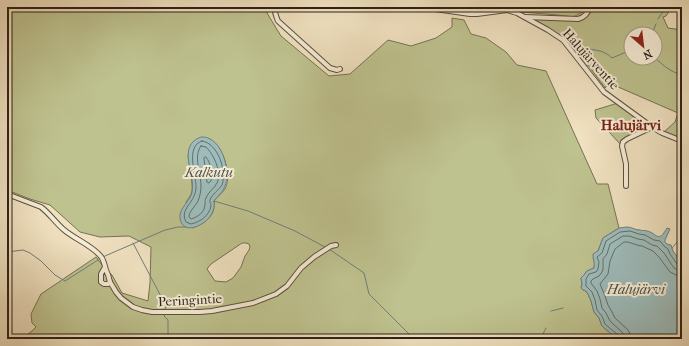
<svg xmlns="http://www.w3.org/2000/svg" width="689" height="346" viewBox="0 0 689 346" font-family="'IM FELL French Canon',serif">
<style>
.green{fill:#bec28f;stroke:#747252;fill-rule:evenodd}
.water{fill:#9dbcbb;stroke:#6f7e79}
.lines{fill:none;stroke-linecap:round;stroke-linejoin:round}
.shore{stroke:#646e68;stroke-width:1}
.stream{stroke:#6f7e79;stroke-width:1}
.street-casing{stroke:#5c5140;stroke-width:6}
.street{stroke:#f5ecd6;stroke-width:4}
.labels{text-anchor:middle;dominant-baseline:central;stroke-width:4;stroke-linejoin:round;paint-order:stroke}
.street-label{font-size:13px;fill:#2b2116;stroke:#f5ecd6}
.water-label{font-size:14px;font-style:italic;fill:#4d5048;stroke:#f5ecd6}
.quarter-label{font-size:15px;font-weight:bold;fill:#7a1f14;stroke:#f5ecd6}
</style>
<rect width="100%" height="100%" fill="#f0e1c0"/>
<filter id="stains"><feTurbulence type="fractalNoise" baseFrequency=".005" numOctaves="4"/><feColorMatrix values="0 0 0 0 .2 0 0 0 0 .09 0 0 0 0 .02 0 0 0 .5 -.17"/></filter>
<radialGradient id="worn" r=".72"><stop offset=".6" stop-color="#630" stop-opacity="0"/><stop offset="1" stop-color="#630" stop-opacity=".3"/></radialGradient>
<g class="green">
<path d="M7,7H268L267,13L281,36L329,76L350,74L388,40L411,46L436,38L452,27V18L464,20L471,34L486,38L506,52L517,65L546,71L597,184H608L619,228L603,238L598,251L593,258L595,262L594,268L587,271L584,275L581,278L582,284L581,288L583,290L586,291L588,294L591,301L594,312L599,318L602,326L617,339H22L33,330L36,327L32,323L31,314L41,294L96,257L102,265L112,275L122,293L148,301L150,283L151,247L129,236L100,237L80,232L50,205L30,199L7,190ZM210,139C213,142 217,145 219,148C226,159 231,177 225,189C222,193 217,197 214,201C216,216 204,224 192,228L186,202C188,199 191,196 192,191C193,182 189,165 188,155ZM242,243H246L249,244L250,247L249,250L245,256L241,267L233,278L226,282L215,281L207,269L211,264Z"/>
<path d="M510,7H585L583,12L573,17L558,15L521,12Z"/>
<path d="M590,7H629L636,11L655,7H672L666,16L663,17L668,28L682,30V139L664,132L675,122L678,113L609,83L605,88L588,65L584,67L563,39L523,17L558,18L584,17ZM631,34H655V58H631Z"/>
<path d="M618,103L652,127L627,139L622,146L596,118L595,110Z"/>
</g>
<g class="water">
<path d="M201,137C204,137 207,137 210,139C224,146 230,172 225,186C223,192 218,196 214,201C215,207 213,213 209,218C203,225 186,234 181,222C176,209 190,203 192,192C196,174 176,146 201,137Z"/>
<path d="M627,227C632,227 635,230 640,230C642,231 645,230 647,231C657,233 658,244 667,228L670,229L665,240V242L667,244L671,245L673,251L682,263V339H617L602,326L599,318L594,312L591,301L588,294L586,291L583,290L581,288L582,284L581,278L584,275L587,271L594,268C595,263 593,259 593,254L598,251L603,238L619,228Z"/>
</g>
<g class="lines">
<g class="shore">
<path d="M202,141C218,143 227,171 222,185C219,190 212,194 210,200C209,203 211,202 211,206C209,216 200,222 191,224L186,222C179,208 196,203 196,187C196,174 185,146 202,141Z"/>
<path d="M201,146L206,147C214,155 222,172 217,183C214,189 208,192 206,198C204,203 206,200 205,204C205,212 198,217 191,219L189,217C189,211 195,207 198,201C200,196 201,191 201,186C201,174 193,156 201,146Z"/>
<path d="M206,157C211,164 213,173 211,181L209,183L207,182L204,159V158Z"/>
<path d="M619,339L618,335L605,324L602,316L597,310L595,300L592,292L586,286V279L589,274L596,272L598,269L599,262L597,257L602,253L606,241L620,232L630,231L639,234L645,235L654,240L660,241L664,246L668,249L670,254L677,264L682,265"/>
<path d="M624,339V335L622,332L610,321L606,313L602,308L600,299L597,291L591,283V281L593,279L599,276L602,272L603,269V259L607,254L610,244L623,236H629L638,239L644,240L652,245L657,246L664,253L674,268L678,270H682"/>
<path d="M630,339V334L628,330L615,318L611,310L608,305L605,296L600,284L608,274L610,261L615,249L624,242H628L637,245L642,246L653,251L659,257L670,272L676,275L682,276"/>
</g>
<g class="stream">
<path d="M658,19L666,7"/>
<path d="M652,34L656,24"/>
<path d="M578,49C589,49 604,49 612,58L631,50"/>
<path d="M655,58C662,64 672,74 682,74"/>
<path d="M213,202L214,201L248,211L295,231L325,247"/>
<path d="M133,243L166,306L165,310"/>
<path d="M672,248L679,240L682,239"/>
<path d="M329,249L364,273L369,294L414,339"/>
<path d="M7,252L23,250L30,253L41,261L55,275L65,281L98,260"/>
<path d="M105,256L165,230L178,227H186"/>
<path d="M551,311L563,308"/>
<path d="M165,314L164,316L168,320V339"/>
<path d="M169,335L192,339"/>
<path d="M541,338L546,328"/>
</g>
<defs>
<g id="street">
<path d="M275,7C274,12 276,16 278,21L330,68L337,70L340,69"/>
<path d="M407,7L420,9H435L470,14H477L507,10L517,13L548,30L563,40L604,92L652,127L662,133L682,141"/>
<path d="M525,17L578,19C585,17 587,14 590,7"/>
<path d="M626,186V164L622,146L623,142L627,139L652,127"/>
<path d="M7,194L41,207C49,213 55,222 63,229C74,239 94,246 102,258C104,262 105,266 106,270C108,274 109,277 110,282L108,284H104L101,282V274L105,267"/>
<path d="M110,282L116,292L121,298L133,307L142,310L152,312H200L212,311L253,303L276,294L287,286L301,268L314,257L331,246L336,245"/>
</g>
</defs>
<use href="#street" class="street-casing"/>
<use href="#street" class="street"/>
</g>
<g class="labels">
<g class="street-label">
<text transform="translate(591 59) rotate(48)">Halujärventie</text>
<text transform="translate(190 300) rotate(-3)">Peringintie</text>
</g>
<g class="water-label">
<text x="209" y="172">Kalkutu</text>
<text x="636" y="289">Halujärvi</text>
</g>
<g class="quarter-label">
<text x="631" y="125">Halujärvi</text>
</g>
</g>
<rect width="689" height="346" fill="none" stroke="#f0e1c0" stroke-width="24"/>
<rect x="8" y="8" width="673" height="330" fill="none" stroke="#2b2116" stroke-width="2"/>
<rect x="12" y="12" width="665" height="322" fill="none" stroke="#2b2116"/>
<g transform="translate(643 46) rotate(152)"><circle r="19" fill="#f5ecd6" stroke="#a49b89"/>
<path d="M0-3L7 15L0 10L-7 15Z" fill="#8f2418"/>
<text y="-6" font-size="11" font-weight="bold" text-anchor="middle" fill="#2b2116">N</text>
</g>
<rect width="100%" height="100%" filter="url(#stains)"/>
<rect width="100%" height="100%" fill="url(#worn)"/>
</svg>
